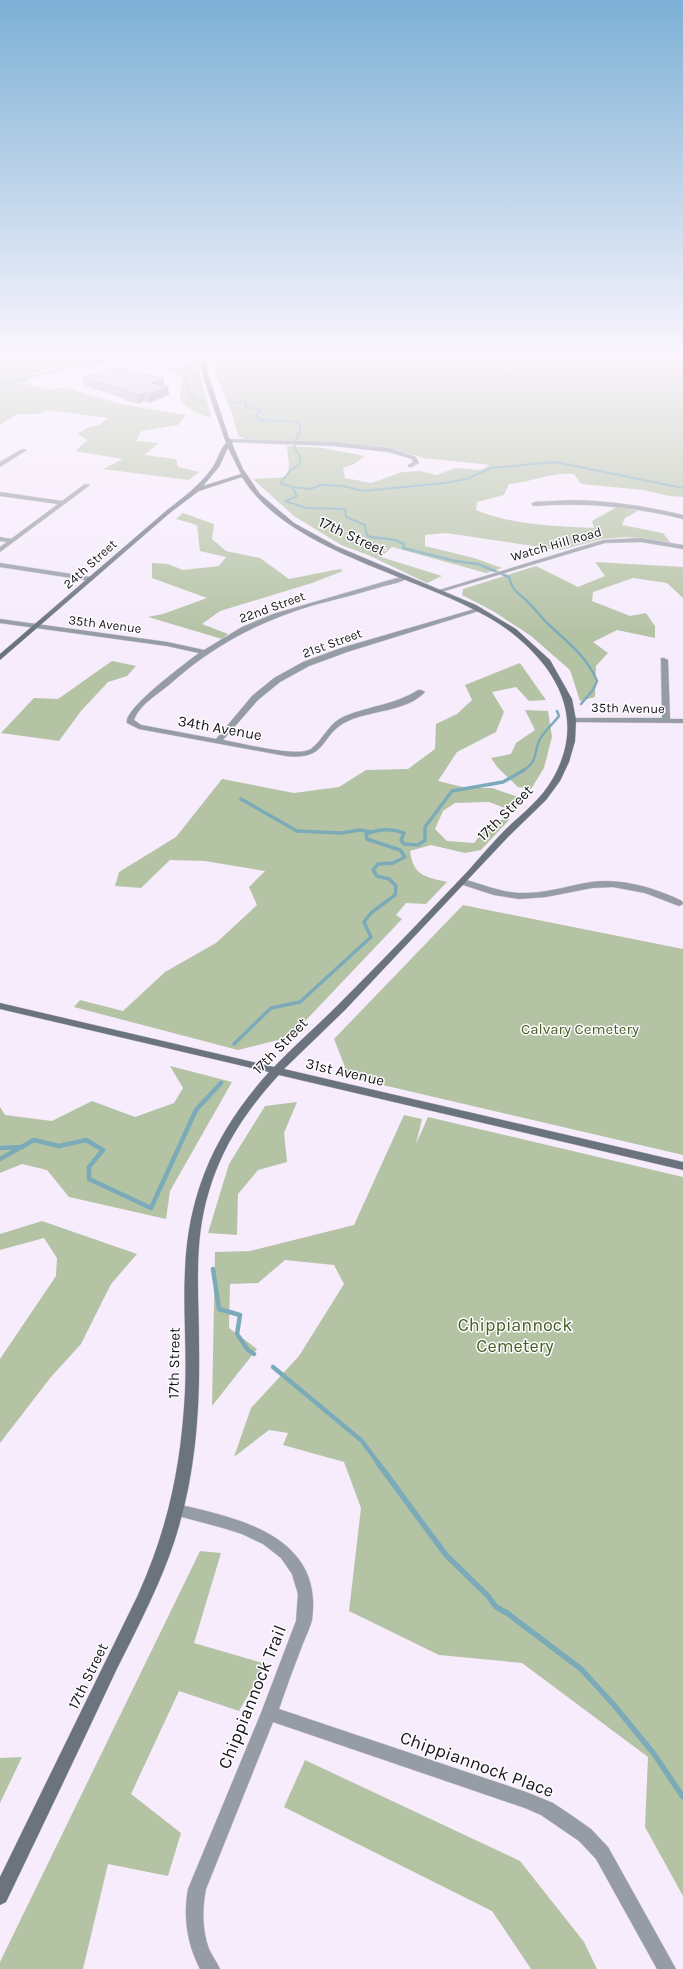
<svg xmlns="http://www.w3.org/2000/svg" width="683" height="1969" viewBox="0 0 683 1969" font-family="Karla,sans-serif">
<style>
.green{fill:#b5c3a5}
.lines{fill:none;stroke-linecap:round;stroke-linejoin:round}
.stream-far4{stroke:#7babb9;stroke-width:2}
.stream-far3{stroke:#7babb9;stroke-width:2.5}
.stream-far2{stroke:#7babb9;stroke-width:3.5}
.stream-far1{stroke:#7babb9;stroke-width:4.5}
.stream{stroke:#7babb9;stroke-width:5.5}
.street-casing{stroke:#d3cad8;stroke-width:1}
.secondary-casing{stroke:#d3cad8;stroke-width:1}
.street{fill:#969ca4;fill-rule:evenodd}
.secondary{fill:#6b737f;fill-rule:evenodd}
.wall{fill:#afa5b6}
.shaded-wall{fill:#8f8694}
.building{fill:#ccc0d4;stroke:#8f8694}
.labels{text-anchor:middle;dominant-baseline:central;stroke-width:3;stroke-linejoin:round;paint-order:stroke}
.far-street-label{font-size:13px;fill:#19151c;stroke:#fdfdfd}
.street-label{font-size:15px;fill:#19151c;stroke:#fdfdfd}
.park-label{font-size:15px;fill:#485e26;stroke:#fdfdfd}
.near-park-label{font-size:18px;fill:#485e26;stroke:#fdfdfd}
.near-street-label{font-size:18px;fill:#19151c;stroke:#fdfdfd}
</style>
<rect width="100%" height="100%" fill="#f6ecfc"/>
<g class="green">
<path d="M21,356H125L107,363L64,366L34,373L24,383L47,389L67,388L121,404L186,415L178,425L141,431L136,441L159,443L144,455L176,459L178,467L199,472L189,480L103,469L123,459L75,451L88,440L77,434L89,427L99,425L108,418L47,410L38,414H17L0,425V358Z"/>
<path d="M216,356H683V497L669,496L643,490L581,484L574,474C553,472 531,482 509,484L504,495L477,502L476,510C512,525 555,526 594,528L592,521L617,507L638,511L625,518L622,525L663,533L670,542L626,537L602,539L560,550L446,533L425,535V546L474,558L502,568L486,573L392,547L381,557L442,576L427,583L368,555L341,545L294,516L253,479L287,477L289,465L287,446L323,448L365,456L354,464L343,468L345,478L371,483L402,472L420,471L436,475L456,468L480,470L490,465L424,458L388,448L317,442L245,439L238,436L232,413L214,370Z"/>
<path d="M196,361L211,417C203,418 181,406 180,396C180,390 182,383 183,377L163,370L179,368Z"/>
<path d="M183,513L214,524L212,539L226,551L260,558L289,579L340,569L343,571L312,583L220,611L202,624L228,634L222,639L148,617L163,614L207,598L152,578V563L168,564L183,570L219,566L226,557L200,551L197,525L176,519Z"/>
<path d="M595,562L683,567V598L667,583L633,578L593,592L592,601L630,616L646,613L655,626V638L617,630L593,642L608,653L596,666L595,697L580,701L570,670L531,636L493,611L462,595L463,589L536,566L578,587L605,576Z"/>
<path d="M112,661L136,666L127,676L108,682L81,711L59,741L1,733L34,698L58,699Z"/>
<path d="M520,663L546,700L529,701L516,687L492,692L504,712L496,732L457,752L438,781L467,788H492L521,798L515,812L489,802L455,803L443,811L435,829L447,841L474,843L491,821L510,819L481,850L465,853L431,845L410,851C413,876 426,877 447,882L426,904L406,903L396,915L402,919L290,1037L238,1050L74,1007L80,1000L123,1011L165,972L216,943L257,905L249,887L265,871L205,861L170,860L141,888L115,886L119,872L176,837L222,779L294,793L339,787L366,770L408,769L435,749L436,724L457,714L472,700L465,685Z"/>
<path d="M525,710L548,711L552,737L544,768L531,789L518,787L498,768L491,758L511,754L516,743L535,730Z"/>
<path d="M463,905L683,949V1155L340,1075L345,1067L334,1039Z"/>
<path d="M170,1066L232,1082L170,1191L166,1219L69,1197L47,1170L22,1164L0,1173V1107L5,1115L52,1121L92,1101L135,1117L174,1103L183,1088Z"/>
<path d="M297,1102L284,1133L287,1162L258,1170L238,1194L237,1235L208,1233L229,1164L265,1106Z"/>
<path d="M404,1115L422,1119L416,1144L428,1117L683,1177V1896L645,1827L648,1757L522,1663L439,1655L349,1611L361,1508L344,1462L283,1445L288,1433L269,1430L234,1457L251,1408L299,1356L344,1284L334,1265L285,1260L258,1283L230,1284L229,1328L257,1349L212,1406L215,1252L250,1251L354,1225Z"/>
<path d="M42,1221L137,1254L111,1284L81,1344L51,1377L0,1443V1359L56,1276L57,1258L44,1238L0,1250V1234Z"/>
<path d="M200,1551L221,1553L194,1643L266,1664L239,1711L179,1691L131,1794L181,1833L168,1876L108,1864L83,1969H0V1962Z"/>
<path d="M22,1757L0,1803V1758Z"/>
<path d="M305,1760L520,1861L584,1942L597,1969H531L492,1911L284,1807Z"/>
</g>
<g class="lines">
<g class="stream-far4">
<path d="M127,356L158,363L183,373C189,387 186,398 203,402"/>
<path d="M499,356L495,359L505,375"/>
<path d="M657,356L670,358L683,363"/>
<path d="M0,385L74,366L97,363L119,356"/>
<path d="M229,403L246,401L245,407L261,410L256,415L259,420L300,422V431L294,446L301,459L299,465L292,469L280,483L292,487L297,496L285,501L306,508L345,509L346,517L365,525L367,536L378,538"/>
<path d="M292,487L311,489L321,485L343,486L363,491L444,483L467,479L491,468L555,462L683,488"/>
</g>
<g class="stream-far3">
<path d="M371,537L395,540L404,544L403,548L455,561L478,564L509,577C513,591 516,591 527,601C534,608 540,616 547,623C566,641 587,656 597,681L593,690L581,704"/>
<path d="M523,771C539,759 533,756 539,741C543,732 553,724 559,716L557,711"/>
</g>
<g class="stream-far2">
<path d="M241,799L297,831L341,833L360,830L371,832"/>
<path d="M234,1044L271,1008L300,1002L371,937L364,922L371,913L395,895L396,886L389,879L377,876L373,870L378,864L393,863L405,857L400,850L367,839L366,834C379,829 391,828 404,833L401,840L404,844L418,845L425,840V827L452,791L503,782L524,770"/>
</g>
<g class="stream-far1">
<path d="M0,1148L23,1147"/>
<path d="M0,1159L34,1140L59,1146L86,1140L103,1150L89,1167V1179L151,1208L196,1110L221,1083"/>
<path d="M213,1269L219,1309L240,1315L237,1334L248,1350L254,1354"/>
<path d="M273,1367L362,1441L379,1464"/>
</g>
<path class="stream" d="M378,1463L446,1555L488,1596L496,1607L507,1613L581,1669L614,1705L654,1754L683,1797"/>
<defs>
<g id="street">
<path d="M229,439L334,442L389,448L416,457L419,463L412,467H408V465L413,462L412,459L388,452L334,446L227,442L226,441Z"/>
<path d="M22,449L27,450L0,467V462Z"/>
<path d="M85,484L90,485L0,552V547L7,542L0,541V537L11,539L58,504L0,496V492L62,501Z"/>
<path d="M572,500C610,501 646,506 683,515V519C634,507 585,502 534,506L531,504L534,502Z"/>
<path d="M641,538L683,545V549L641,542L605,543L441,592L436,591L603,540Z"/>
<path d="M0,563L91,577L94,579L91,581L0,567Z"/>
<path d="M404,576L409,577C403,582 392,584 384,586C361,593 337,599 314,605C257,622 213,646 170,684C158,694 139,705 134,720L141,725L216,739L252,696L274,678L303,662L341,648L478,608H482V610L347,652L309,666L280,682L258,700L223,740C241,743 297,758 311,749C324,739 328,724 343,717C368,706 395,705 418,690H421L425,692C406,712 371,710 348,721C319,734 329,761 286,756L139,729L127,723C123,709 186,663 199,653L167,646L0,623V619L167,642L204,650L242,627L273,614Z"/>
<path d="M661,658H664L668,660L670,719H683V723L572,722L568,720L572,718H662Z"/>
<path d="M463,879C482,884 499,892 519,893C544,894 567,886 591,882C622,878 655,888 682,901L683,904L679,906L645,893L613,887L592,888L546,897L519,899L494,895L460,884L458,882Z"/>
<path d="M176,1504C239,1518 324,1536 312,1620C310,1628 305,1638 302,1646C294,1667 286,1688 279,1709L526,1792L553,1803L571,1815L591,1829L608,1847L676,1969H657L596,1859L579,1841L541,1815L525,1808L273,1722L206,1889C202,1909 202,1930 209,1949C212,1956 217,1962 220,1969H200C187,1944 183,1917 188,1889L261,1713L296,1621L298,1594L292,1574L281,1558L263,1544L242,1534L223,1528L171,1514L169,1510L171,1506Z"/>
</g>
<path id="secondary" d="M203,356H208L207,366L208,374L229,438L233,442L232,444L243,469L260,494L294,523L336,546L476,605L516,629L550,660L572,699L576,720L575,741L569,762L560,781L546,800L508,837L345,1010L284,1069L683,1162V1170L279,1075L277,1077C246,1111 222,1147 209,1191C193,1243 199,1292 199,1346C200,1406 196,1468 179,1526C164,1579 137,1628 113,1677C78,1752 42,1827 6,1902L0,1905V1877L137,1597C168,1529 181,1467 185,1392C187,1352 183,1311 185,1271C188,1192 216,1131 269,1072L0,1009V1003L274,1067C295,1045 317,1026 338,1005C382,961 425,916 468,871C481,856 493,842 507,828C523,813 541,799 552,780C586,722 560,671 512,633C487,613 444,595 413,583C357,560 275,532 242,477L199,491L171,512L0,660V654L167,510C184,497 200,485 212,468C218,460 219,450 226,443L202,374L201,366ZM228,448L241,474L203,486L219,467Z"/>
</defs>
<use href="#street" class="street-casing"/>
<use href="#secondary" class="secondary-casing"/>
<use href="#street" class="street"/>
<use href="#secondary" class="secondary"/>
</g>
<path class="wall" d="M83,378L168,387L169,395L149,403L144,401L139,404L124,400V398L84,386Z"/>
<g class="shaded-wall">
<path d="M164,379L165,388L152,383Z"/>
<path d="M168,387L169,395L149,403V394Z"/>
<path d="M144,393V401L139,404L138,395Z"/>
</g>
<path class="building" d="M117,367L164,379L152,383L168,387L149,394L144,393L138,395L124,391L126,390L83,378Z"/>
<linearGradient id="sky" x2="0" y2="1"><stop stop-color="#7cb0d5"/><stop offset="0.56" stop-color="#fbf6fe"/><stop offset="1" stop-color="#fbf6fe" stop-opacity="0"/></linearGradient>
<rect width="683" height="632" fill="url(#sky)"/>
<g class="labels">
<g class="far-street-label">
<text transform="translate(556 544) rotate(-16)">Watch Hill Road</text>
<text transform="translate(90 564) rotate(-42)">24th Street</text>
<text transform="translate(272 607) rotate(-20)">22nd Street</text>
<text transform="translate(105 624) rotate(7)">35th Avenue</text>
<text transform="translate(332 643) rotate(-20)">21st Street</text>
<text transform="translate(628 708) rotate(1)">35th Avenue</text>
</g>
<g class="street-label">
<text transform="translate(352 536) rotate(25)">17th Street</text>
<text transform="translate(220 728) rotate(10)">34th Avenue</text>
<text transform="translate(505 813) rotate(-45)">17th Street</text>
<text transform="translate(280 1046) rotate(-46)">17th Street</text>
<text transform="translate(345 1072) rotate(13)">31st Avenue</text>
<text transform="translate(174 1363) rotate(-89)">17th Street</text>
<text transform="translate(88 1676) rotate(-64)">17th Street</text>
</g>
<g class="park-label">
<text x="580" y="1029">Calvary Cemetery</text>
</g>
<g class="near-park-label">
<text x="515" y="1325">Chippiannock<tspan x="515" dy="21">Cemetery</tspan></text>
</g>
<g class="near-street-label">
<text transform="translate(252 1697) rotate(-68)">Chippiannock Trail</text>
<text transform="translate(477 1764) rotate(20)">Chippiannock Place</text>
</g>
</g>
</svg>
